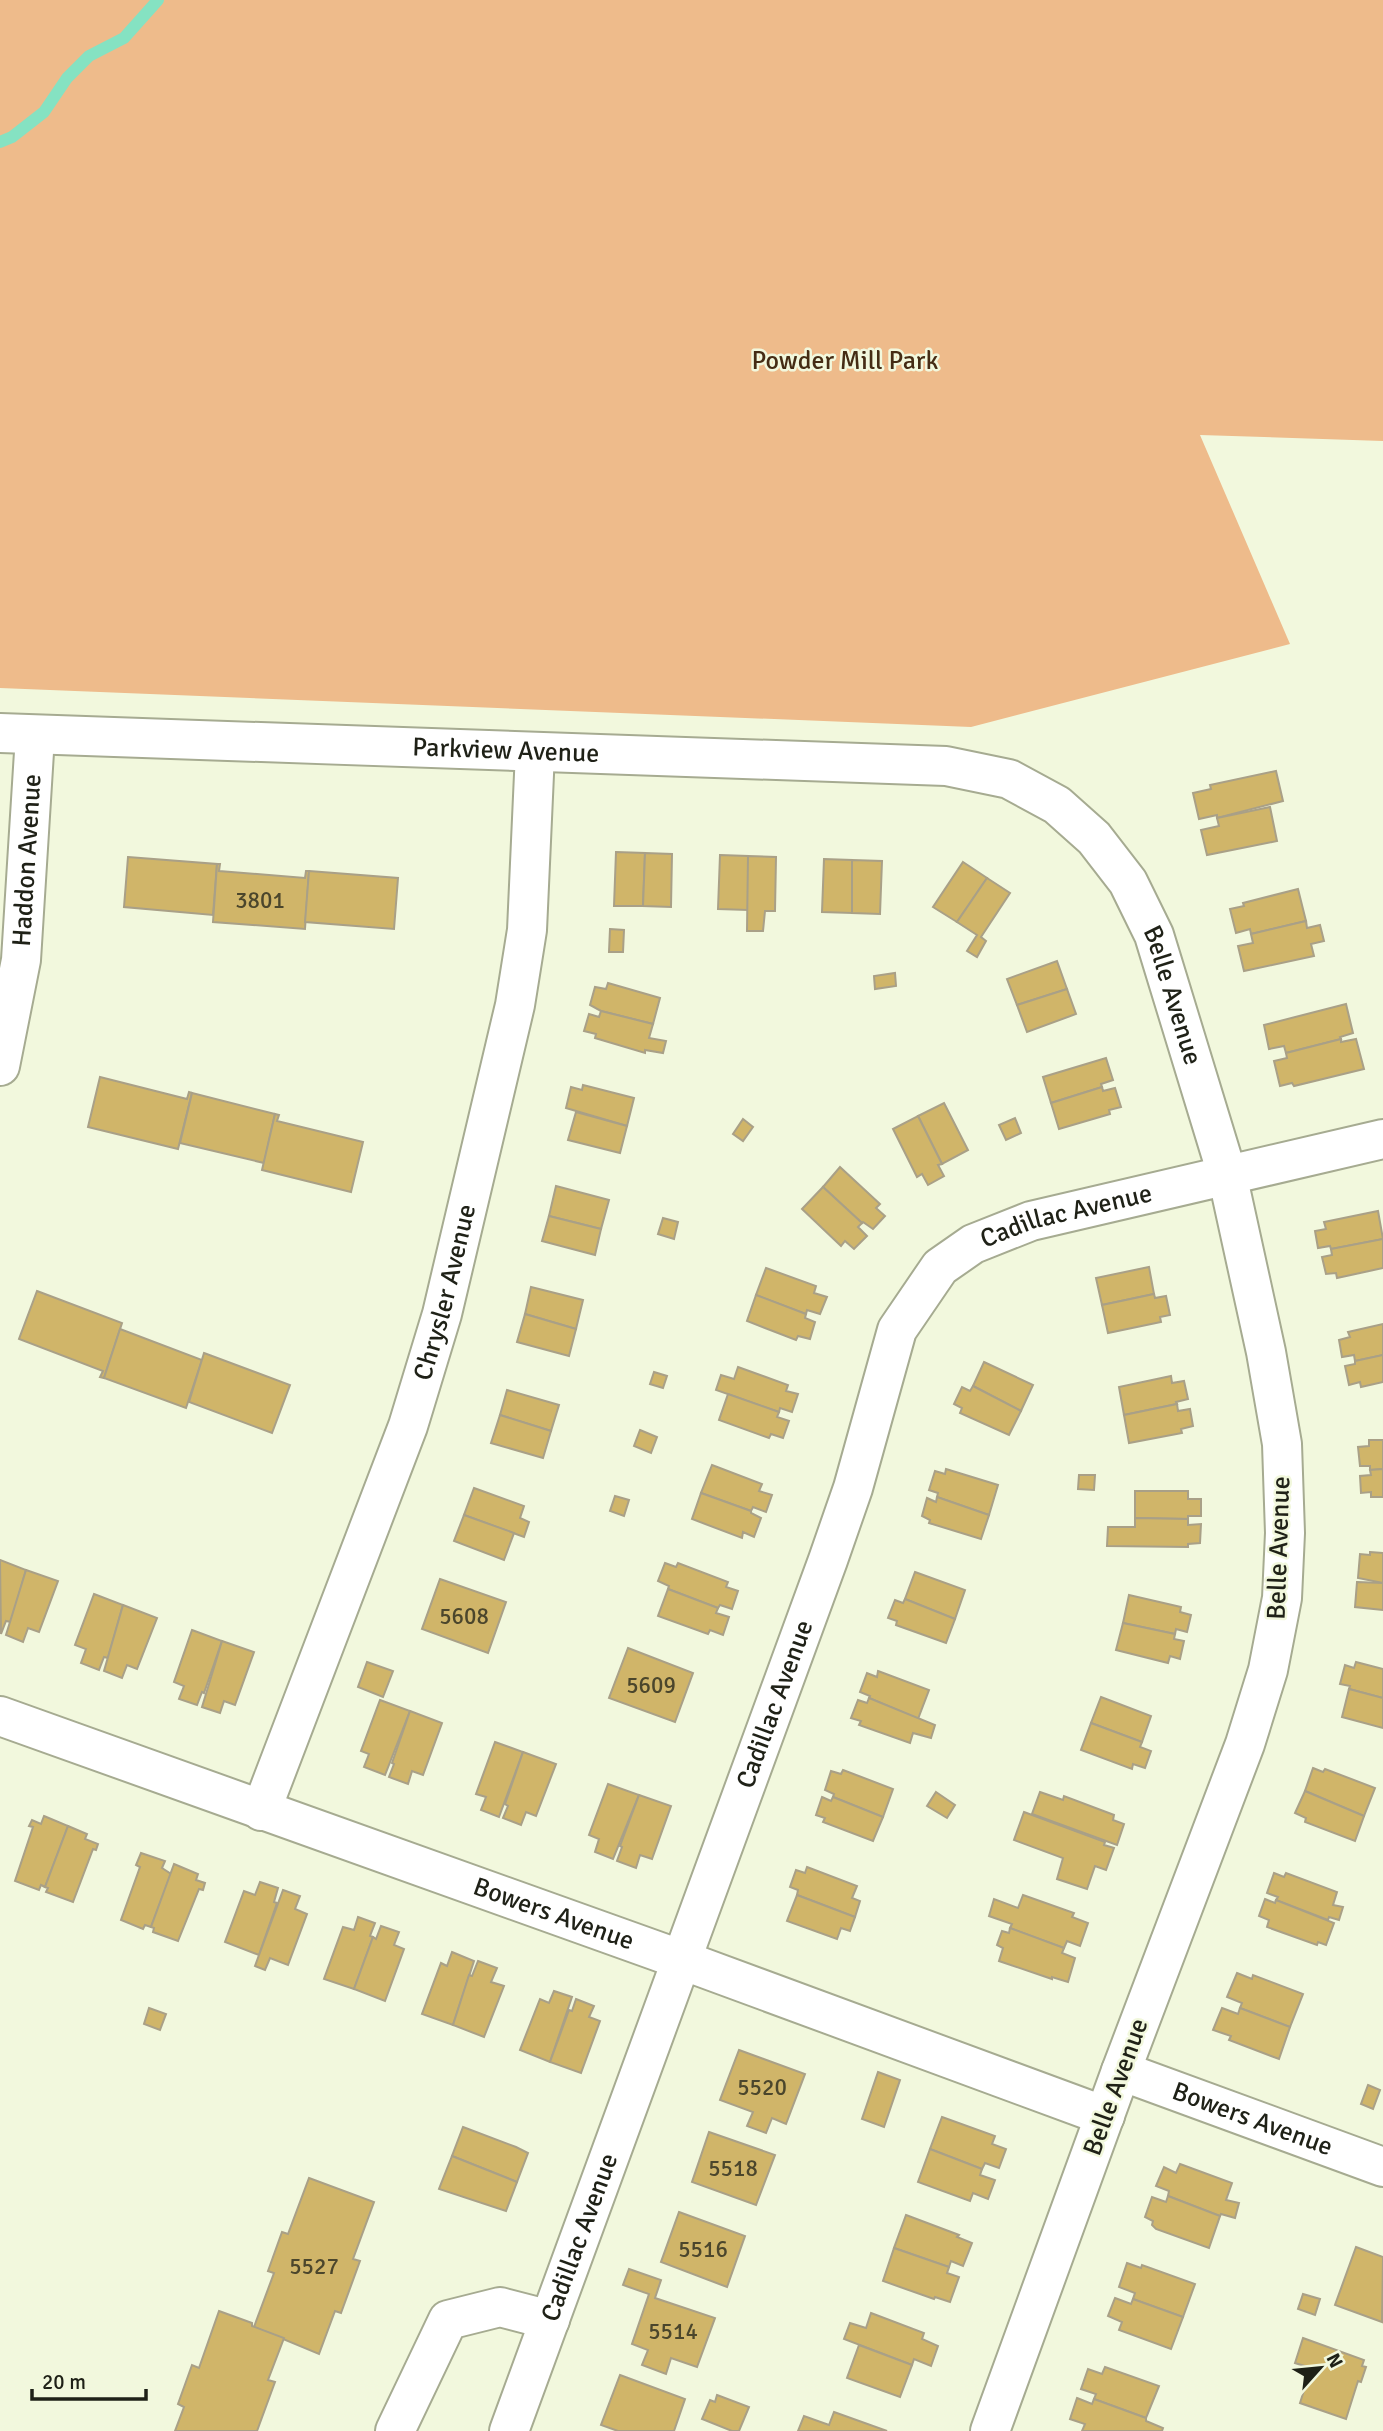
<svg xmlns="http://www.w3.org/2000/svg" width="1383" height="2431" viewBox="0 0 1383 2431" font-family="Signika,sans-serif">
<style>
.green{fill:#eebb8b}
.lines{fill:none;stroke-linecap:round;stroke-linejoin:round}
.stream{stroke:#85e2c2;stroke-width:12}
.building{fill:#d0b569;stroke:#a9a087;stroke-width:2}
.minor-casing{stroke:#a6ab91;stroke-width:42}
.minor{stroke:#fff;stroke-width:38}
.labels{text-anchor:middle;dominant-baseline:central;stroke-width:5;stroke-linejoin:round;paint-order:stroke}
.number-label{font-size:23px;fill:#4b462c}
.park-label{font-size:26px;fill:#452c14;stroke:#f2f8dd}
.street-label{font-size:26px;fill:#1f2117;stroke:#f2f8dd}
</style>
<rect width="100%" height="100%" fill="#f2f8dd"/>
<path class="green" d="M0,0H1383V441L1200,435L1290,644L971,727L0,688Z"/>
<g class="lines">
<path class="stream" d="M0,142L12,137L44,112L67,78L89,56L124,38L158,0"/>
</g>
<g class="building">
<path d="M1276,771L1283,801L1217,818V815L1199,819L1193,793L1211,789L1210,785Z"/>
<path d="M1270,807L1277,841L1207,855L1201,830L1219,826L1217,818Z"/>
<path d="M616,852L645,853L643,906H614Z"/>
<path d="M645,853L672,854L671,907L643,906Z"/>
<path d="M720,855L748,856V910L718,909Z"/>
<path d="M748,856L776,857L775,911H765L763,931H747Z"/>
<path d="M128,857L217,864L213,915L124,907Z"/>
<path d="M824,859L852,860V913L822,912Z"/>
<path d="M852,860L882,861L880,914L852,913Z"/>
<path d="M963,862L987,878L957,922L933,907Z"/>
<path d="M217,864H220L219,871L305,878L306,871H309L305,929L213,922Z"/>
<path d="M309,871L398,878L394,929L305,922Z"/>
<path d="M987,878L1010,893L981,937L986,941L977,957L967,951L977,935L957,922Z"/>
<path d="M1298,889L1306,921L1251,934L1250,929L1236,933L1230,909L1244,906L1243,903Z"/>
<path d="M1306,921L1307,928L1320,925L1324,941L1311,944L1314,956L1244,971L1238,946L1253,943L1251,934Z"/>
<path d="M610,929L624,930L623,952H609Z"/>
<path d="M1057,961L1067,989L1017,1005L1007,979Z"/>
<path d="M895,973L896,986L875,989L874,976Z"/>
<path d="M608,983L660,998L653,1024L601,1011L590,1005L595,987L606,989Z"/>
<path d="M1067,989L1076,1014L1027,1032L1017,1005Z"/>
<path d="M1346,1004L1353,1033L1340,1037L1341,1039L1286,1053L1284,1046L1269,1049L1264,1025Z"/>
<path d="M601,1011L653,1024L649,1038L666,1041L663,1053L645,1050V1053L595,1038L596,1034L584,1031L589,1014L599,1017Z"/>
<path d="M1341,1039V1042L1356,1039L1364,1069L1294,1086L1292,1083L1280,1086L1274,1061L1287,1058L1286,1053Z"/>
<path d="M1106,1058L1113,1080L1101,1084L1102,1087L1051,1103L1043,1077Z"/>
<path d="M100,1077L187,1099L189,1092L192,1093L178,1149L88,1127Z"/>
<path d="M583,1085L634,1098L627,1126L566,1108L571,1087L582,1090Z"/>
<path d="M1102,1087L1103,1091L1115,1088L1121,1107L1109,1110L1110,1114L1059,1129L1051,1103Z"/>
<path d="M192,1093L275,1114L264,1163L180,1143Z"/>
<path d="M944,1103L968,1150L942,1164L918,1116Z"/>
<path d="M576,1112L627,1126L620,1153L568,1140Z"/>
<path d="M275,1114L279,1115L277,1121L363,1142L351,1192L262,1170Z"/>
<path d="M918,1116L942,1164L938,1165L944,1176L928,1185L922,1174L917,1177L893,1129Z"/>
<path d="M1015,1118L1021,1133L1006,1140L999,1125Z"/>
<path d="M743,1119L753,1127L743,1141L733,1134Z"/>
<path d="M840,1167L880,1204L876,1208L885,1216L873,1229L863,1222L862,1223L823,1187Z"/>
<path d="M556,1186L609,1200L601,1229L549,1216Z"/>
<path d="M823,1187L862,1223L858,1227L867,1236L854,1249L845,1241L841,1246L802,1209Z"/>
<path d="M1378,1211L1383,1239L1331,1249L1330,1246L1318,1248L1315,1231L1326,1229L1324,1222Z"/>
<path d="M549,1216L601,1229L595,1255L542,1241Z"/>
<path d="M663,1218L678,1222L674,1239L658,1234Z"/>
<path d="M1383,1239V1268L1337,1278L1336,1273L1326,1274L1322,1257L1332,1255L1331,1249Z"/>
<path d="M1149,1267L1154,1294L1102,1305L1096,1278Z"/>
<path d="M766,1268L816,1286L814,1293L827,1297L820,1314L807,1310L806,1314L756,1295Z"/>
<path d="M531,1287L583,1300L576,1329L525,1314Z"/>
<path d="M37,1291L122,1323L104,1378L100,1377L103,1371L19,1339Z"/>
<path d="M1154,1294L1155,1298L1166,1296L1170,1315L1160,1317L1161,1322L1108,1333L1102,1305Z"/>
<path d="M756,1295L806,1314L805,1318L815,1322L810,1339L798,1336L796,1340L747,1321Z"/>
<path d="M525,1314L576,1329L569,1356L517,1342Z"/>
<path d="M1383,1324V1355L1355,1361L1354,1355L1342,1357L1339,1340L1350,1337L1348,1332Z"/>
<path d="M120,1329L202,1360L186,1408L104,1378Z"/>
<path d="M204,1353L290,1385L272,1433L189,1402Z"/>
<path d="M1383,1355V1382L1361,1387L1360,1382L1349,1385L1345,1366L1355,1364V1361Z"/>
<path d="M984,1362L1033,1385L1021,1411L973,1386Z"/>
<path d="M738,1367L788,1385L786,1391L798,1394L792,1412L780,1408L779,1412L716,1390L721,1375L734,1379Z"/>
<path d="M654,1372L667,1376L663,1388L650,1384Z"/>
<path d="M1171,1376L1172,1383L1184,1381L1188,1399L1176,1402L1177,1404L1124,1415L1119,1387Z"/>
<path d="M973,1386L1021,1411L1009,1435L960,1413L962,1408L954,1404L962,1387L970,1391Z"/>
<path d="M507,1390L559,1405L551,1431L500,1415Z"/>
<path d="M728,1394L779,1412L777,1417L789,1421L783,1438L771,1434L769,1438L719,1420Z"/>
<path d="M1177,1404L1178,1411L1190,1409L1193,1426L1181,1429L1182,1433L1129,1443L1124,1415Z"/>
<path d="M500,1415L551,1431L543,1458L491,1443Z"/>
<path d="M640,1430L657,1437L651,1453L634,1446Z"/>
<path d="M1369,1440H1383V1469L1370,1470V1466H1360L1358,1447L1369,1446Z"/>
<path d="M712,1465L762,1484L759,1491L772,1495L766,1512L753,1507L751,1511L701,1493Z"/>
<path d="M946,1469L998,1485L989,1515L937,1497L938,1493L929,1490L935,1471L945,1474Z"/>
<path d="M1383,1469V1497H1371V1492L1361,1493L1360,1476L1371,1475L1370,1470Z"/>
<path d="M1079,1475H1095L1094,1490L1078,1489Z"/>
<path d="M474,1488L524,1506L520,1518L529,1522L524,1537L464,1515Z"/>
<path d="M1135,1491H1188V1499H1201V1516H1188V1519L1135,1518Z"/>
<path d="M701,1493L751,1511V1513L761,1518L754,1537L743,1532L742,1538L692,1519Z"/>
<path d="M615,1496L629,1500L624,1516L610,1511Z"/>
<path d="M937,1497L989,1515L981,1539L929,1523L930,1520L922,1516L927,1498L936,1502Z"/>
<path d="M464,1515L514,1533L504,1560L454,1541Z"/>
<path d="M1135,1518L1188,1519V1525L1201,1524L1200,1543L1188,1544V1547L1107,1546L1108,1527H1135Z"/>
<path d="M1370,1552L1383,1553V1583L1358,1578L1360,1554L1370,1555Z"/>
<path d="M0,1560L26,1570L11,1622L6,1621L1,1634Z"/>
<path d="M665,1563L676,1567L678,1563L728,1582L726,1587L738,1591L732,1609L720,1605L718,1608L668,1589L669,1586L658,1581Z"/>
<path d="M26,1570L58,1581L39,1632L28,1628L23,1642L6,1635Z"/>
<path d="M915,1572L965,1590L955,1619L905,1599Z"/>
<path d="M440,1579L506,1602L488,1653L422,1629Z"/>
<path d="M1357,1582L1383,1583V1610L1355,1607Z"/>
<path d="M668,1589L718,1608L716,1613L729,1617L723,1635L710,1630L708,1634L658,1616Z"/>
<path d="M94,1594L123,1605L108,1658L104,1657L99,1670L81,1663L86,1649L75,1645Z"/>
<path d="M1129,1595L1181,1607L1180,1612L1191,1615L1187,1632L1176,1629L1175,1634L1123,1623Z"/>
<path d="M905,1599L955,1619L946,1643L896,1625L897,1621L888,1618L895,1600L903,1603Z"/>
<path d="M123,1605L157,1618L137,1669L127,1665L122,1678L104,1671Z"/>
<path d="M1123,1623L1175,1634L1174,1639L1184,1641L1180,1659L1170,1656L1168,1663L1116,1650Z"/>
<path d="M192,1630L222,1641L204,1693L202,1692L197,1705L179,1699L184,1686L174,1682Z"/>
<path d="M222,1641L254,1652L235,1705L224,1701L220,1713L202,1707Z"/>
<path d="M628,1648L693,1673L675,1722L609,1698Z"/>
<path d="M367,1662L393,1671L383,1697L358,1687Z"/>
<path d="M1356,1662L1383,1669V1698L1349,1689L1350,1686L1340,1684L1345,1665L1354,1668Z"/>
<path d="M878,1671L929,1690L918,1719L869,1698L870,1696L860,1692L867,1673L877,1677Z"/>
<path d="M1349,1689L1383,1698V1728L1342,1717Z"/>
<path d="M1101,1697L1151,1716L1142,1742L1091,1723Z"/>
<path d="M869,1698L935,1725L931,1738L913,1733L910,1743L859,1725L861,1721L851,1718L858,1700L867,1703Z"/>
<path d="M380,1700L410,1711L385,1775L364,1767L369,1754L361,1751Z"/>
<path d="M410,1711L442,1723L423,1775L412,1771L408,1784L389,1777L394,1764L392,1763Z"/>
<path d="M1091,1723L1142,1742L1140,1747L1151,1751L1145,1768L1133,1764L1132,1769L1081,1750Z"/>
<path d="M495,1742L523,1752L499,1817L481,1810L486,1797L476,1794Z"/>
<path d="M523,1752L556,1764L536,1816L526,1812L521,1825L503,1818L508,1806L505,1804Z"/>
<path d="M1313,1768L1323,1772L1325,1769L1375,1788L1364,1816L1305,1791Z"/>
<path d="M843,1770L893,1789L883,1817L833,1797L834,1794L825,1790L831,1771L841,1774Z"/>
<path d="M608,1784L639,1795L613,1859L595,1852L599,1839L589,1835Z"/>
<path d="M1305,1791L1364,1816L1355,1841L1305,1822L1306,1818L1295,1813Z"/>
<path d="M936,1792L955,1805L947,1818L927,1806Z"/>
<path d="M1040,1792L1063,1800L1064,1796L1114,1815L1113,1820L1124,1824L1117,1845L1032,1814Z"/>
<path d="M639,1795L671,1806L652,1859L640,1855L636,1868L617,1861L622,1847L620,1846Z"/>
<path d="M822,1797L831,1801L833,1797L883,1817L873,1841L823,1822L825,1818L816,1815Z"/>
<path d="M1024,1812L1105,1842L1104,1845L1114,1848L1106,1870L1095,1866L1087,1889L1057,1879L1063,1858L1014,1840Z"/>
<path d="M44,1816L68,1826L45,1887L41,1885L39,1890L15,1881L33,1827L29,1826L32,1820L41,1824Z"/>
<path d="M68,1826L87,1834L85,1839L98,1844L96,1850L93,1849L73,1902L46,1892L48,1888L45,1887Z"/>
<path d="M141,1853L165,1861L162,1868L171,1874L151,1927L145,1925L143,1929L121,1920L140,1867L136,1865Z"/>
<path d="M174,1864L198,1874L196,1880L205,1883L203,1890L199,1889L178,1941L153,1932L154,1928L151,1927Z"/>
<path d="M807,1867L857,1886L852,1898L860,1901L855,1917L797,1895L798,1890L790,1887L796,1870L805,1873Z"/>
<path d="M1274,1873L1284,1877L1286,1873L1337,1892L1333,1905L1343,1907L1339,1920L1329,1917L1328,1920L1276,1900L1278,1897L1267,1893Z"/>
<path d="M260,1882L278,1888L274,1902L277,1903L259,1955L225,1942L244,1891L255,1895Z"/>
<path d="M283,1890L300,1896L295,1909L307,1914L288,1965L270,1958L265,1970L255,1966Z"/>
<path d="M797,1895L855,1917L850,1931L841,1928L837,1939L787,1921Z"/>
<path d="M1023,1895L1074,1913L1072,1917L1088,1923L1080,1946L1067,1941L1064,1948L1010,1928L1012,1924L989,1916L994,1899L1018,1908Z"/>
<path d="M1265,1899L1275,1903L1276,1900L1334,1923L1326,1945L1318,1942L1317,1945L1267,1927L1269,1920L1259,1916Z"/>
<path d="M358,1917L375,1923L370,1936L373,1937L354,1989L324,1979L343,1927L354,1930Z"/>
<path d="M381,1926L399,1932L394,1945L404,1949L385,2001L354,1989L373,1937L376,1939Z"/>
<path d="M1010,1928L1064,1948L1062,1953L1075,1958L1068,1982L1052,1977V1979L999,1961L1003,1948L997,1945L1002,1931L1009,1933Z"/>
<path d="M452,1952L474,1961L453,2025L422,2014L441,1963L447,1966Z"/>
<path d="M478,1961L497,1968L491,1982L504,1986L484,2037L453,2025L469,1975L472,1976Z"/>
<path d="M1237,1973L1252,1979L1253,1975L1303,1994L1290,2027L1240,2008L1242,2003L1227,1997Z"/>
<path d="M554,1991L572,1997L550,2062L520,2050L540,1999L549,2003Z"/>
<path d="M576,1999L594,2006L589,2017L600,2021L581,2073L550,2062L569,2010L572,2011Z"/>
<path d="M149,2008L166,2014L160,2030L144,2024Z"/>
<path d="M1222,2008L1238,2014L1240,2008L1290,2027L1279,2059L1229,2040L1231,2036L1213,2030Z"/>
<path d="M739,2050L805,2074L786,2124L772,2118L766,2133L747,2126L753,2112L720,2100Z"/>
<path d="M878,2072L900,2080L884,2127L862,2119Z"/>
<path d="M1368,2085L1380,2090L1373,2109L1361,2104Z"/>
<path d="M942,2117L995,2136L992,2144L1006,2149L999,2168L985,2163L982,2169L930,2149Z"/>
<path d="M463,2127L516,2147L528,2153L517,2182L452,2156Z"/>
<path d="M709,2132L775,2155L756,2205L692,2182Z"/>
<path d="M930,2149L982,2169L980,2175L995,2180L988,2199L973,2193L970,2201L918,2182Z"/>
<path d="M452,2156L517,2182L506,2211L439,2189Z"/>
<path d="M1180,2164L1232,2183L1226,2200L1239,2203L1235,2218L1221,2214L1220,2216L1168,2196L1169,2191L1156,2186L1164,2167L1176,2173Z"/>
<path d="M309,2178L374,2202L353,2259L360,2261L341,2313L335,2311L319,2354L254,2327L274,2273L268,2271L282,2232L288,2234Z"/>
<path d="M1168,2196L1220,2216L1209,2248L1156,2229L1152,2225L1153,2221L1145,2217L1152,2197L1166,2202Z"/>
<path d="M679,2212L745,2236L727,2287L661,2262Z"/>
<path d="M906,2215L959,2235L957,2237L972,2243L963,2266L951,2261L949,2267L894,2248Z"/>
<path d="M1356,2247L1383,2257L1382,2322L1335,2305Z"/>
<path d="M894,2248L949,2267L947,2273L959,2277L950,2302L935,2297L934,2299L883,2281Z"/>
<path d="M1127,2263L1141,2268L1142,2265L1195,2284L1183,2317L1133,2299L1135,2293L1119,2287Z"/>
<path d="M629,2269L661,2280L655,2298L715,2318L697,2367L671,2358L666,2374L642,2365L648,2350L632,2344L649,2294L623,2285Z"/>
<path d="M1303,2294L1320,2299L1315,2315L1298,2309Z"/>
<path d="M1115,2298L1131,2304L1133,2299L1183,2317L1171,2349L1119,2330L1122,2322L1108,2316Z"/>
<path d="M219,2311L252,2323V2326L284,2338L268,2380L275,2382L257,2431H175L184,2407L178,2404L192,2365L199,2368Z"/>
<path d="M871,2313L924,2333L922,2339L938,2346L931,2366L914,2359L912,2365L844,2339L850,2323L866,2328Z"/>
<path d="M1303,2338L1364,2360L1362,2366L1366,2367L1361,2382L1358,2381L1346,2419L1300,2403L1311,2368L1295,2363Z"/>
<path d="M859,2345L912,2365L900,2397L847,2378Z"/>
<path d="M1105,2367L1159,2386L1146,2418L1094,2399L1096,2394L1081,2389L1088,2369L1102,2374Z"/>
<path d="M620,2375L685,2399L674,2431H618L601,2425Z"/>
<path d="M717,2395L749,2407L739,2431H732L702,2419L710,2400L715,2402Z"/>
<path d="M1077,2398L1092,2404L1094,2399L1146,2418V2421L1163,2428L1162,2431H1082L1085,2424L1070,2419Z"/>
<path d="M834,2412L887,2431H798L804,2416L829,2425Z"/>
</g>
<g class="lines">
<defs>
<g id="minor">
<path id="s1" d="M0,733L946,766L1009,779L1057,805L1094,838L1128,882L1154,935L1227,1174L1266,1352L1282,1444L1285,1533L1282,1598L1268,1670L1245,1744L1121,2071L990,2431"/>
<path id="s2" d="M0,1066L21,960L35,736"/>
<path id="s3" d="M0,1716L682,1960L1105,2116"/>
<path id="s4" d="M261,1811L408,1426L442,1314L515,1005L527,930L535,752"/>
<path id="s5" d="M1121,2071L1383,2167"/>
<path d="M395,2431L448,2320L500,2307L550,2320"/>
<path id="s6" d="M509,2431L828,1560L853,1488L897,1330L940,1267L973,1244L1031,1221L1383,1139"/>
</g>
</defs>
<use href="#minor" class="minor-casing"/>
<use href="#minor" class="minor"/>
</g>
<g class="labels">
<g class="number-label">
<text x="260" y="900">3801</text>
<text x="464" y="1616">5608</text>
<text x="651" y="1685">5609</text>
<text x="762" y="2087">5520</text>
<text x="733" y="2168">5518</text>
<text x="703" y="2249">5516</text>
<text x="314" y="2266">5527</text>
<text x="673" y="2331">5514</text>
</g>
<g class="park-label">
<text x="845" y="361">Powder Mill Park</text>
</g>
<g class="street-label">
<text stroke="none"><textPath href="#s1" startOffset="506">Parkview Avenue</textPath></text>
<text stroke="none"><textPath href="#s2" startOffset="208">Haddon Avenue</textPath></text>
<text stroke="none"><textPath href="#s1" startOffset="1293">Belle Avenue</textPath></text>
<text stroke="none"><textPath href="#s6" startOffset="1382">Cadillac Avenue</textPath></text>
<text stroke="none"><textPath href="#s4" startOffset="551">Chrysler Avenue</textPath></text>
<text transform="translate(1279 1548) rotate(-88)">Belle Avenue</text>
<text stroke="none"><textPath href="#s6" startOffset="774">Cadillac Avenue</textPath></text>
<text stroke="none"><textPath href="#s3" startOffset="588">Bowers Avenue</textPath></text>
<text transform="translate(1116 2087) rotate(-70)">Belle Avenue</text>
<text stroke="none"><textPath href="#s5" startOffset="140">Bowers Avenue</textPath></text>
<text stroke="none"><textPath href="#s6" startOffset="206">Cadillac Avenue</textPath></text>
</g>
</g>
<g transform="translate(1320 2368) rotate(63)" stroke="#f2f8dd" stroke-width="5" paint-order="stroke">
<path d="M0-5L12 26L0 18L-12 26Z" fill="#1f2117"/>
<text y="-10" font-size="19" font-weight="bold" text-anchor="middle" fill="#1f2117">N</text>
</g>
<path d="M32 2389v10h114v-10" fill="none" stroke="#1f2117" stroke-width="3.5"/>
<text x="42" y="2389" font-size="21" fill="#1f2117" stroke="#f2f8dd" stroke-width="5" paint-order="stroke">20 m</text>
</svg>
